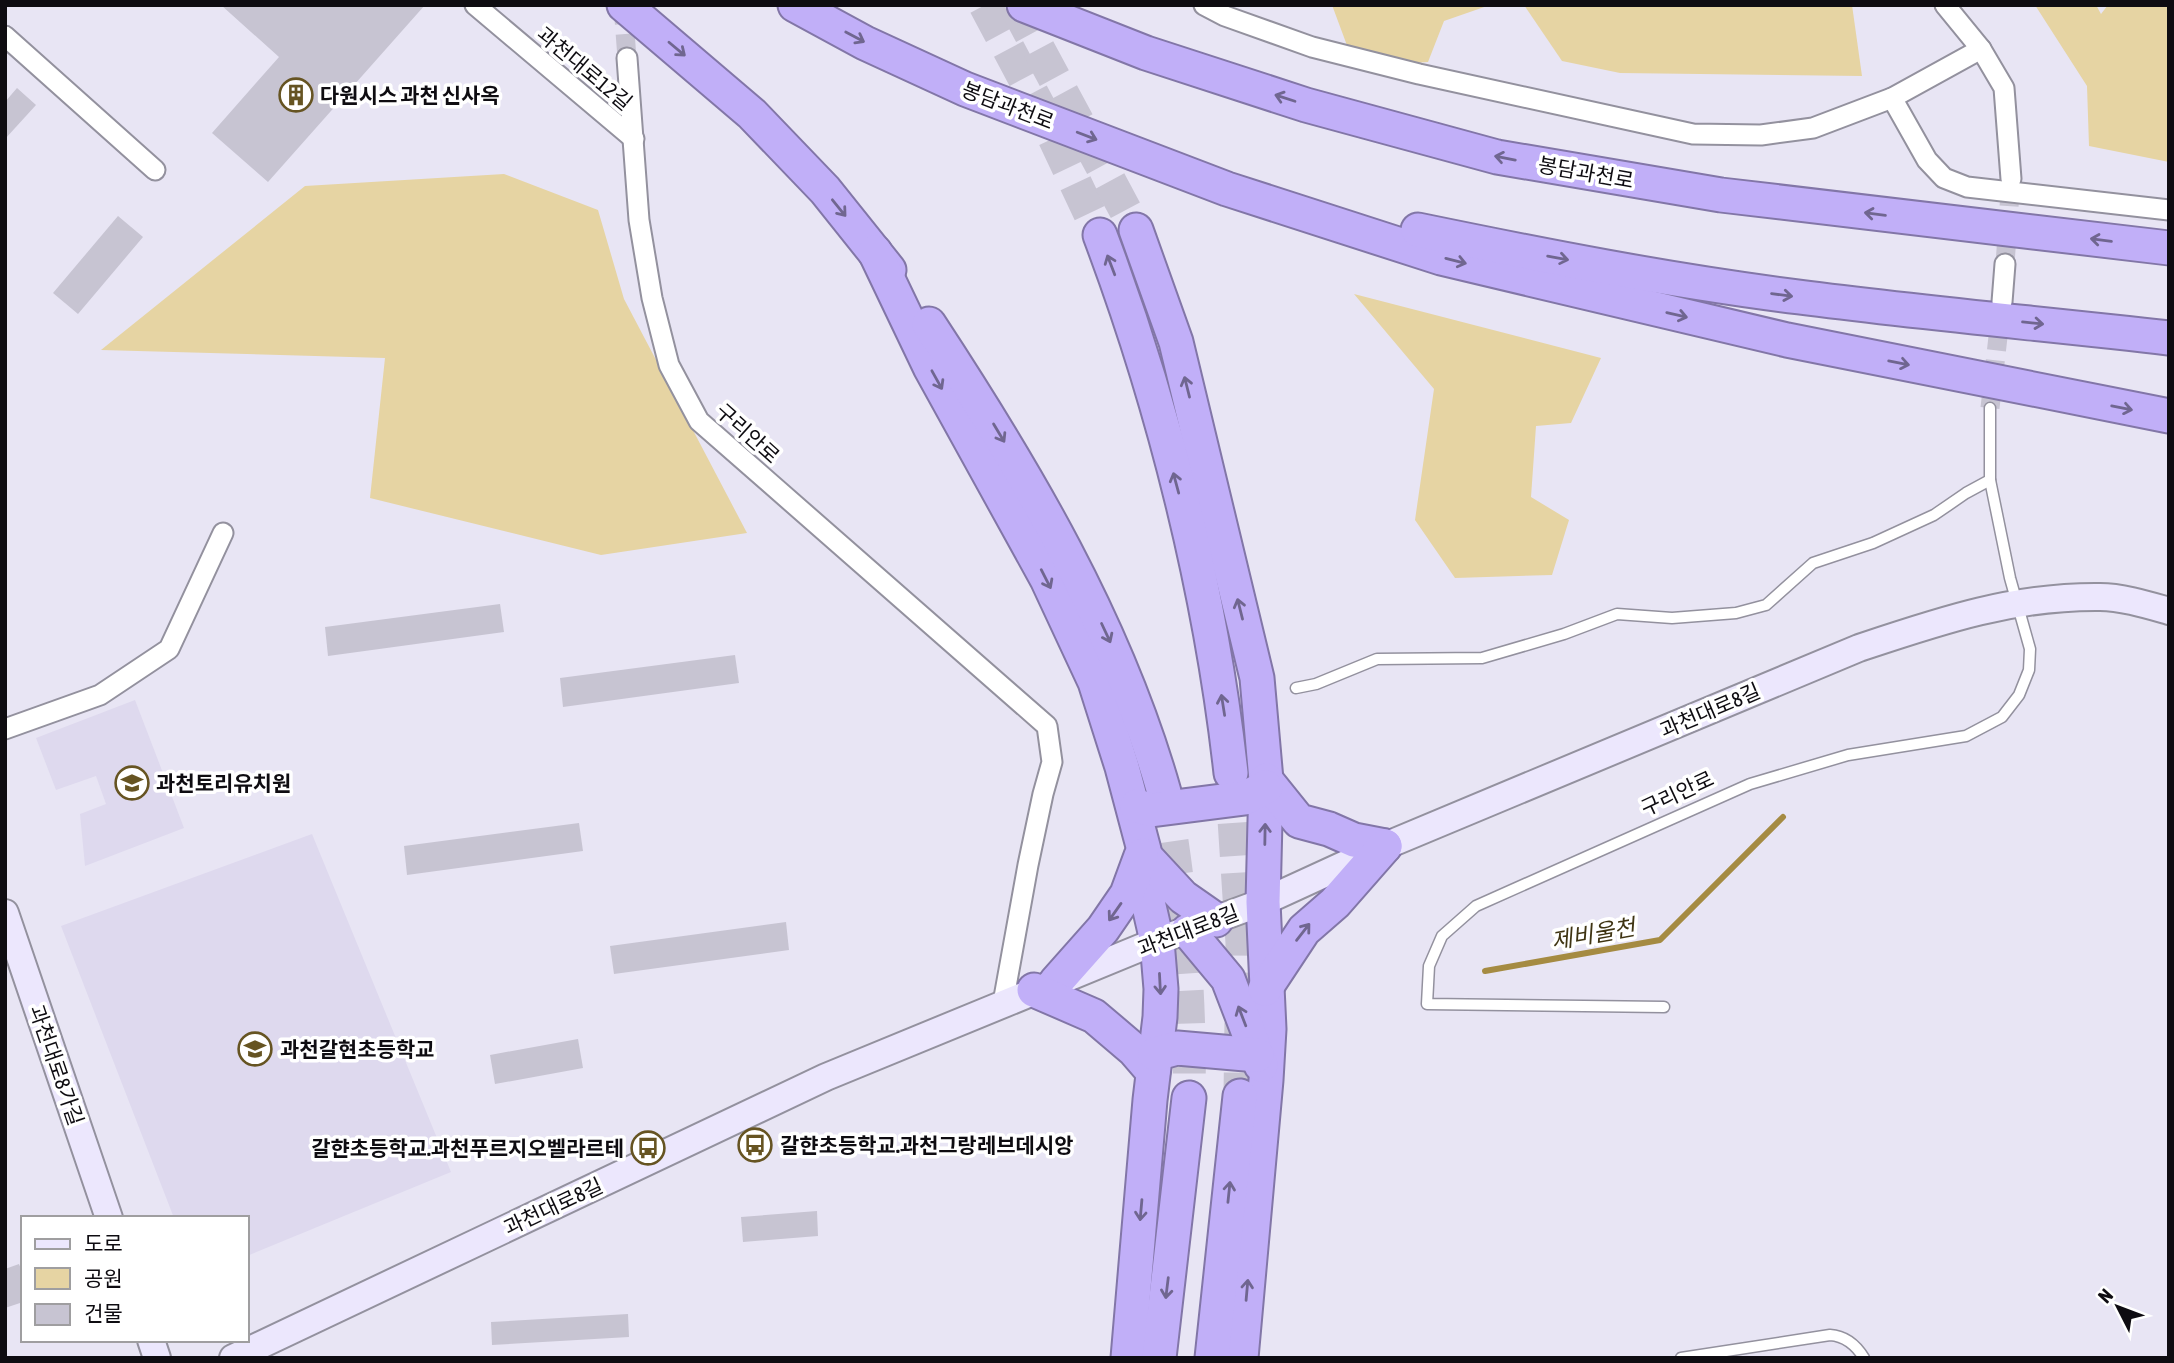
<svg xmlns="http://www.w3.org/2000/svg" width="2174" height="1363" viewBox="0 0 2174 1363" font-family="'Asap Condensed','Noto Sans KR',sans-serif">
<style>
.built{fill:#ded9ee}
.green{fill:#e6d4a3}
.lines{fill:none;stroke-linecap:round;stroke-linejoin:round}
.stream{stroke:#a58b42;stroke-width:6}
.building{fill:#c7c4d2}
.street-tunnel{stroke:#c7c4d2;stroke-width:19;stroke-dasharray:19 10;stroke-linecap:butt}
.highway-tunnel{stroke:#c7c4d2;stroke-width:33;stroke-dasharray:33 17;stroke-linecap:butt}
.lane-casing{stroke:#93919e;stroke-width:13}
.street-casing{stroke:#93919e;stroke-width:23}
.secondary-casing{stroke:#93919e;stroke-width:30}
.highway-casing{stroke:#8276a7;stroke-width:37}
.lane{stroke:#fff;stroke-width:10}
.street{stroke:#fff;stroke-width:19}
.secondary{stroke:#ece7fd;stroke-width:26}
.highway{stroke:#c1aff8;stroke-width:33}
.oneway{stroke:#706690}
.labels{text-anchor:middle;dominant-baseline:central;stroke-width:7;stroke-linejoin:round;paint-order:stroke}
.street-label{font-size:21px;fill:#0e0c11;stroke:#fff}
.poi-label{font-size:21px;font-weight:bold;fill:#0e0c11;stroke:#fff;text-anchor:start}
.water-label{font-size:23px;font-style:italic;fill:#3f3413;stroke:#fff}
</style>
<rect width="100%" height="100%" fill="#e8e5f4"/>
<g class="built">
<path d="M135,700L184,828L85,866L80,814L106,804L96,776L56,790L36,738Z"/>
<path d="M312,834L451,1172L247,1256V1218H174L61,926Z"/>
</g>
<g class="green">
<path d="M1332,5H1490L1444,21L1428,62L1355,67Z"/>
<path d="M1524,5H1852L1862,76L1620,73L1562,61Z"/>
<path d="M2035,5H2096L2101,14L2108,5H2169V162L2089,146L2087,86Z"/>
<path d="M504,174L598,210L624,299L747,533L601,555L370,498L385,358L101,350L305,186Z"/>
<path d="M1354,294L1601,358L1571,423L1536,426L1531,497L1569,520L1552,575L1455,578L1415,520L1434,389Z"/>
</g>
<g class="lines">
<path class="stream" d="M1485,971L1660,940L1783,817"/>
</g>
<g class="building">
<path d="M221,5H425L268,182L212,133L279,57Z"/>
<path d="M17,88L36,105L5,139V102Z"/>
<path d="M118,216L143,237L78,314L53,293Z"/>
<path d="M500,604L504,632L328,656L325,627Z"/>
<path d="M735,655L739,683L563,707L560,678Z"/>
<path d="M579,823L583,851L407,875L404,846Z"/>
<path d="M786,922L789,950L614,974L610,946Z"/>
<path d="M578,1039L583,1068L495,1084L490,1055Z"/>
<path d="M817,1211L818,1236L743,1242L741,1217Z"/>
<path d="M19,1264L23,1274V1302L5,1308V1269Z"/>
<path d="M628,1314L629,1337L492,1345L491,1322Z"/>
</g>
<g class="lines">
<g class="street-tunnel">
<path d="M623,5L627,58"/>
<path d="M2005,264L2011,179"/>
<path d="M1990,408L2001,310"/>
</g>
<g class="highway-tunnel">
<path d="M985,5L1039,106L1100,235"/>
<path d="M1015,5L1136,230"/>
<path d="M1231,773L1242,943L1240,1096"/>
<path d="M1164,792C1182,894 1191,995 1189,1098"/>
</g>
<defs>
<g id="lane">
<path d="M1296,688L1316,684L1377,659L1482,658L1564,634L1617,614L1672,618L1736,613L1766,605L1813,563L1873,543L1934,515L1966,493L1990,480V408"/>
<path d="M1664,1007L1427,1004L1429,966L1442,936L1476,906L1750,784L1848,755L1966,736L2002,717L2019,695L2029,670L2030,649L2010,578L1990,480"/>
<path d="M1681,1358L1830,1335C1845,1336 1856,1345 1864,1358"/>
</g>
<g id="street">
<path d="M475,5L634,139"/>
<path d="M1204,5L1225,16L1312,47L1419,74L1693,134L1761,135L1813,128L1892,98L1981,49"/>
<path d="M1945,5L1981,49L2004,88L2011,179"/>
<path d="M5,36L155,170"/>
<path d="M627,58L639,220L652,298L669,365L699,421L1047,726L1052,762L1043,794L1028,865L1003,1003"/>
<path d="M1892,98L1927,160L1944,178L1967,187L2169,210"/>
<path d="M2002,302L2005,264"/>
<path d="M5,729L100,695L169,649L223,533"/>
</g>
<g id="secondary">
<path d="M5,913L109,1218"/>
<path d="M151,1340L157,1358"/>
<path d="M233,1358L826,1077L1157,941L1263,902L1385,846L1859,648C1940,621 2013,596 2100,597C2122,597 2148,605 2169,611"/>
</g>
<g id="highway">
<path d="M624,5L752,114L825,190L889,270"/>
<path d="M795,5L865,43L965,89L1227,189L1441,258L1787,340L2169,416"/>
<path d="M1024,5L1146,53L1306,105L1497,157L1721,195L2169,248"/>
<path d="M1136,230L1176,342L1257,678L1266,780L1263,902L1269,1029L1266,1080L1241,1358"/>
<path d="M1418,230C1544,256 1671,281 1799,297C1922,313 2046,324 2169,338"/>
<path d="M1100,235C1164,405 1211,593 1231,773"/>
<path d="M875,252L930,367L1047,579L1095,682L1122,767L1144,850L1149,906L1157,941L1161,989L1160,1017L1150,1100L1128,1358"/>
<path d="M929,324C1025,470 1116,623 1164,792"/>
<path d="M1266,780L1299,821L1329,829L1354,840L1385,846"/>
<path d="M1137,806L1151,810L1245,798L1266,787"/>
<path d="M1144,855L1183,897L1216,920"/>
<path d="M1188,931L1228,979L1261,1065"/>
<path d="M1056,982L1103,929L1127,894L1141,856"/>
<path d="M1265,989L1304,930L1335,903L1385,846"/>
<path d="M1034,990L1094,1016L1134,1050L1153,1072"/>
<path d="M1155,1054L1177,1048L1257,1055"/>
<path d="M1159,1358L1189,1098"/>
<path d="M1212,1358L1240,1096"/>
</g>
</defs>
<use href="#lane" class="lane-casing"/>
<use href="#street" class="street-casing"/>
<use href="#secondary" class="secondary-casing"/>
<use href="#highway" class="highway-casing"/>
<use href="#lane" class="lane"/>
<use href="#street" class="street"/>
<use href="#secondary" class="secondary"/>
<use href="#highway" class="highway"/>
</g>
<defs><path id="oneway-shaft" d="M-6 0H5M1.5-3L5.5 0L1.5 3" fill="none" stroke-width="1.6" stroke-linecap="round" stroke-linejoin="round" transform="scale(1.75)"/></defs>
<g class="oneway">
<use href="#oneway-shaft" transform="translate(855 37) rotate(28)"/>
<use href="#oneway-shaft" transform="translate(677 49) rotate(40)"/>
<use href="#oneway-shaft" transform="translate(1285 98) rotate(-162)"/>
<use href="#oneway-shaft" transform="translate(1087 136) rotate(21)"/>
<use href="#oneway-shaft" transform="translate(1505 158) rotate(-169)"/>
<use href="#oneway-shaft" transform="translate(839 208) rotate(51)"/>
<use href="#oneway-shaft" transform="translate(1875 214) rotate(-173)"/>
<use href="#oneway-shaft" transform="translate(2101 240) rotate(-173)"/>
<use href="#oneway-shaft" transform="translate(1558 258) rotate(10)"/>
<use href="#oneway-shaft" transform="translate(1456 261) rotate(14)"/>
<use href="#oneway-shaft" transform="translate(1111 265) rotate(-111)"/>
<use href="#oneway-shaft" transform="translate(1782 295) rotate(8)"/>
<use href="#oneway-shaft" transform="translate(1677 315) rotate(13)"/>
<use href="#oneway-shaft" transform="translate(2033 323) rotate(6)"/>
<use href="#oneway-shaft" transform="translate(1899 363) rotate(11)"/>
<use href="#oneway-shaft" transform="translate(937 380) rotate(61)"/>
<use href="#oneway-shaft" transform="translate(1187 387) rotate(-104)"/>
<use href="#oneway-shaft" transform="translate(2122 408) rotate(11)"/>
<use href="#oneway-shaft" transform="translate(999 433) rotate(59)"/>
<use href="#oneway-shaft" transform="translate(1176 483) rotate(-105)"/>
<use href="#oneway-shaft" transform="translate(1046 579) rotate(63)"/>
<use href="#oneway-shaft" transform="translate(1240 609) rotate(-104)"/>
<use href="#oneway-shaft" transform="translate(1106 633) rotate(65)"/>
<use href="#oneway-shaft" transform="translate(1223 705) rotate(-99)"/>
<use href="#oneway-shaft" transform="translate(1265 834) rotate(-89)"/>
<use href="#oneway-shaft" transform="translate(1115 912) rotate(125)"/>
<use href="#oneway-shaft" transform="translate(1303 932) rotate(-52)"/>
<use href="#oneway-shaft" transform="translate(1160 984) rotate(87)"/>
<use href="#oneway-shaft" transform="translate(1242 1016) rotate(-111)"/>
<use href="#oneway-shaft" transform="translate(1229 1192) rotate(-84)"/>
<use href="#oneway-shaft" transform="translate(1141 1210) rotate(95)"/>
<use href="#oneway-shaft" transform="translate(1167 1288) rotate(97)"/>
<use href="#oneway-shaft" transform="translate(1247 1290) rotate(-85)"/>
</g>
<defs>
<symbol id="building-ring" viewBox="-11 -11 22 22"><circle r="9.5" fill="#fff" stroke="#665422" stroke-width="1.5"/><path d="M-4-6H4V6H1V3H-1V6H-4ZM-2.5-4.3h1.7v1.8h-1.7ZM.8-4.3h1.7v1.8H.8ZM-2.5-1h1.7V.8h-1.7ZM.8-1h1.7V.8H.8Z" fill="#665422"/></symbol>
<symbol id="school-ring" viewBox="-11 -11 22 22"><circle r="9.5" fill="#fff" stroke="#665422" stroke-width="1.5"/><path d="M0-5L7-2L0 1L-7-2ZM-4 1L0 2.5L4 1V4Q0 6-4 4Z" fill="#665422"/></symbol>
<symbol id="bus-ring" viewBox="-11 -11 22 22"><circle r="9.5" fill="#fff" stroke="#665422" stroke-width="1.5"/><path d="M-5-6H5V4H4V6H2V4H-2V6H-4V4H-5ZM-3.5-4V0h7V-4ZM-3.5 1.2v1.5H-2V1.2ZM2 1.2v1.5H3.5V1.2Z" fill="#665422"/></symbol>
</defs>
<g fill-rule="evenodd">
<use href="#building-ring" x="277" y="76" width="38" height="38"/>
<use href="#school-ring" x="113" y="764" width="38" height="38"/>
<use href="#school-ring" x="236" y="1030" width="38" height="38"/>
<use href="#bus-ring" x="736" y="1126" width="38" height="38"/>
<use href="#bus-ring" x="629" y="1129" width="38" height="38"/>
</g>
<g class="labels">
<g class="street-label">
<text transform="translate(585 68) rotate(40)">과천대로12길</text>
<text transform="translate(1008 105) rotate(21)">봉담과천로</text>
<text transform="translate(1586 172) rotate(10)">봉담과천로</text>
<text transform="translate(748 433) rotate(42)">구리안로</text>
<text transform="translate(1710 710) rotate(-23)">과천대로8길</text>
<text transform="translate(1677 793) rotate(-25)">구리안로</text>
<text transform="translate(1188 930) rotate(-21)">과천대로8길</text>
<text transform="translate(57 1065) rotate(71)">과천대로8가길</text>
<text transform="translate(553 1206) rotate(-25)">과천대로8길</text>
</g>
<g class="poi-label">
<text x="320" y="95">다원시스 과천 신사옥</text>
<text x="156" y="783">과천토리유치원</text>
<text x="280" y="1049">과천갈현초등학교</text>
<text x="780" y="1145">갈햔초등학교.과천그랑레브데시앙</text>
<text x="624" y="1148" text-anchor="end">갈햔초등학교.과천푸르지오벨라르테</text>
</g>
<g class="water-label">
<text transform="translate(1593 934) rotate(-10)">제비울천</text>
</g>
</g>
<rect width="2174" height="1363" fill="none" stroke="#0e0c11" stroke-width="14"/>
<rect x="21" y="1216" width="228" height="126" fill="#ffffff" stroke="#9f9ea0" stroke-width="2"/>
<rect x="35" y="1239" width="35" height="10" fill="#ece7fd" stroke="#9f9ea0" stroke-width="2"/>
<text x="84" y="1251" font-size="21" fill="#0e0c11">도로</text>
<rect x="35" y="1268" width="35" height="21" fill="#e6d4a3" stroke="#9f9ea0" stroke-width="2"/>
<text x="84" y="1286" font-size="21" fill="#0e0c11">공원</text>
<rect x="35" y="1304" width="35" height="21" fill="#c7c4d2" stroke="#9f9ea0" stroke-width="2"/>
<text x="84" y="1321" font-size="21" fill="#0e0c11">건물</text>
<g transform="translate(2118 1307) rotate(312)" stroke="#ffffff" stroke-width="5" paint-order="stroke">
<path d="M0-5L12 26L0 18L-12 26Z" fill="#0e0c11"/>
<text y="-10" font-size="19" font-weight="bold" text-anchor="middle" fill="#0e0c11">N</text>
</g>
</svg>
